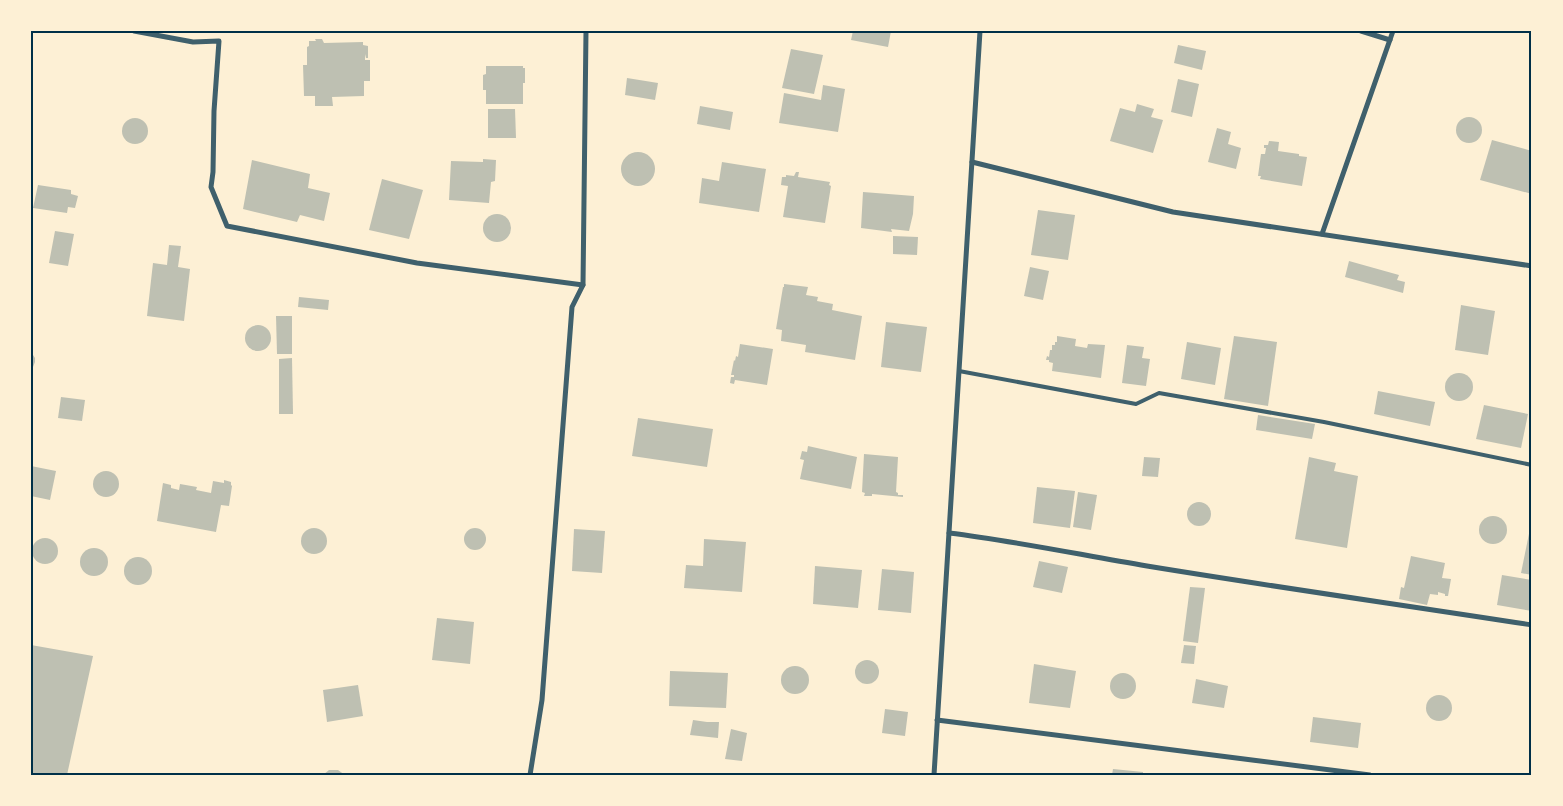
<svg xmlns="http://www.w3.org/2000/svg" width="1563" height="806" viewBox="0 0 1563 806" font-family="Commissioner,sans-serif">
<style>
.building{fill:#bec0b2}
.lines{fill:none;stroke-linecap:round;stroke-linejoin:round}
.service{stroke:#3f606c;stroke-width:4}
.minor{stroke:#3f606c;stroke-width:5}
.neatline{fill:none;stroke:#003049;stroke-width:2}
</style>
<rect width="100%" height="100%" fill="#fdf0d5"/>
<g class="building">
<path d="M853,31H891L888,47L851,40Z"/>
<path d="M315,39H322L324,43L363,42V45L368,46V58H366L365,54V60H370V81H364V96L332,97L333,106H315V96H304L303,65H307V47L309,46V41H316Z"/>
<path d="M1178,45L1206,51L1202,70L1174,63Z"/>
<path d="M791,49L823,55L814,94L782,88Z"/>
<path d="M486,66H523V68H525V83H523V104H486V90H483V75L486,74Z"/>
<path d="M627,78L658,83L655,100L625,95Z"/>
<path d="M1178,79L1199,84L1192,117L1171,112Z"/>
<path d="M823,85L845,89L838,132L779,123L784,93L821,100Z"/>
<path d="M1137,104L1154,109L1151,117L1163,120L1153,153L1110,141L1120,108L1135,112Z"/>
<path d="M700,106L733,112L730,130L697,124Z"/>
<path d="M488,109H515L516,138H488Z"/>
<circle cx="1469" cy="130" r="13"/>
<circle cx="135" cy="131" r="13"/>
<path d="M1217,128L1231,132L1228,144L1241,148L1236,169L1208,162Z"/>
<path d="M1492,140L1532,151V194L1480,180Z"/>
<path d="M1269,141L1279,142L1278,151L1299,154V156L1307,157L1302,186L1260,179L1261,176H1258L1261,154H1265L1266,148H1264V145H1268Z"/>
<circle cx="638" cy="169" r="17"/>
<path d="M483,159L496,160L495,181L491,182L489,203L449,200L451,161L483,162Z"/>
<path d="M252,160L310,174L308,188L330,193L324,221L300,215L297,222L243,209Z"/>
<path d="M722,162L766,169L759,212L699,203L702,178L719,181Z"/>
<path d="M796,172H799L798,177L830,182L829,185L831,186L825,223L783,217L788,186L781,185L782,177H786V175L794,176Z"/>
<path d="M382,179L423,190L409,239L369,230Z"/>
<path d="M38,185L71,190V194L78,196L75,208L68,207L67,213L33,208Z"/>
<path d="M863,192L914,196L913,214L909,231L891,229L892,232L861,228Z"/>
<path d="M1038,210L1075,215L1068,260L1031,255Z"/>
<circle cx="497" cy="228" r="14"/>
<path d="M55,231L74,234L68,266L49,263Z"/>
<path d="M893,236L918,237L917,255L893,254Z"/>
<path d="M169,245L181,246L178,267L190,269L184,321L147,316L153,263L167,265Z"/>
<path d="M1349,261L1399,275L1397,280L1405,282L1403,293L1345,277Z"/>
<path d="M1030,267L1049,271L1043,300L1024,296Z"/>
<path d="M784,284L808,287L806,295L818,297L817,301L833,304L832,310L862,316L855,360L805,352L806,345L781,341L782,330L776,329L783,287H784Z"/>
<path d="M299,297L329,300L328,310L298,307Z"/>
<path d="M1461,305L1495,311L1488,355L1455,350Z"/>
<path d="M276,316H292V354H277Z"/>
<path d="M886,322L927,327L921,372L881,367Z"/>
<circle cx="258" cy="338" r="13"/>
<path d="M1057,336L1076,339L1075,346L1087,348L1088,344L1105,345L1101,378L1052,371L1053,363L1049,362V360H1046L1047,356L1049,357L1050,350H1052V345H1055V342H1057Z"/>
<path d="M1234,336L1277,342L1268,406L1224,399Z"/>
<path d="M1187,342L1221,348L1215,385L1181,379Z"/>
<path d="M740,344L773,349L767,385L735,380L734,384L730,383L731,377H734V375H731L734,360L735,361L736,356L738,357Z"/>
<path d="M1127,345L1144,347L1142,358L1150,359L1146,386L1122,383Z"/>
<path d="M31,352L35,358V362L31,372Z"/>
<path d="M292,358L293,414H279V359Z"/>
<circle cx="1459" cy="387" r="14"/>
<path d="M1378,391L1435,402L1430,426L1374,414Z"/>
<path d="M61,397L85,400L82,421L58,418Z"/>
<path d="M1484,405L1528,414L1521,448L1476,439Z"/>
<path d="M1258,415L1315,424L1312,439L1256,430Z"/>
<path d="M638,418L713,429L707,467L632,456Z"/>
<path d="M808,446L857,457L851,489L800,479L804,460L800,459L802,451L807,452Z"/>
<path d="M864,454L898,457L896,492L898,493V495H903V497L872,494V496H864L865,493L862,492Z"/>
<path d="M1144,457L1160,458L1158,477L1142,476Z"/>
<path d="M1309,457L1336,463L1334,471L1358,476L1347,548L1295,539Z"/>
<path d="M31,466L56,471L50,500L31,496Z"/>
<circle cx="106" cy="484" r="13"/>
<path d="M224,480L231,482V485L232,486L229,506L221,505L216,532L157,521L163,483L171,485V488L179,490L180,484L197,487L196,490L211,493L213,481L224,483Z"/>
<path d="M1037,487L1075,491L1070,528L1033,523Z"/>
<path d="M1078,492L1097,495L1091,530L1073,527Z"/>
<circle cx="1199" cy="514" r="12"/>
<circle cx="1493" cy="530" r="14"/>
<path d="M1531,524H1532V575L1521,573Z"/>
<circle cx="475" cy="539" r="11"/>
<circle cx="314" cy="541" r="13"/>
<path d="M574,529L605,531L602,573L572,571Z"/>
<circle cx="45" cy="551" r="13"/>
<path d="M704,539L746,542L742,592L684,588L686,565L703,566Z"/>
<circle cx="94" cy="562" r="14"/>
<path d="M1411,556L1445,563L1442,578L1451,579L1448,596H1445V594L1438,592V595L1430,594L1427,605L1399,599L1401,587L1404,588Z"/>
<circle cx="138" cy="571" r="14"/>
<path d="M1039,561L1068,567L1062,593L1033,587Z"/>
<path d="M815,566L862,570L858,608L813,604Z"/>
<path d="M882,569L914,572L911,613L878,610Z"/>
<path d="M1502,575L1532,580V611L1497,605Z"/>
<path d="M1190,587L1205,588L1198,643L1183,641Z"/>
<path d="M437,618L474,622L470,664L432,660Z"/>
<path d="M31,645L93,656L67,775H31Z"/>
<path d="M1184,645L1196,646L1194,664L1181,663Z"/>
<circle cx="867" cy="672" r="12"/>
<path d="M1034,664L1076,671L1070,708L1029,703Z"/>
<circle cx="795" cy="680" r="14"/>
<path d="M670,671L728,673L726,708L669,706Z"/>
<circle cx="1123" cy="686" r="13"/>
<path d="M1196,679L1228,686L1224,708L1192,703Z"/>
<path d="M358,685L363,716L327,722L323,690Z"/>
<circle cx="1439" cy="708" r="13"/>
<path d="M885,709L908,712L905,736L882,733Z"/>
<path d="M1313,717L1361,723L1358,748L1310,742Z"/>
<path d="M693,720L707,722H719L718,738L690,735Z"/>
<path d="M731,729L747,733L742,761L725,759Z"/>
<path d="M1113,769L1143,772V775H1112Z"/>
<path d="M329,770H338L345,775H323Z"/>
</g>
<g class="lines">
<path class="service" d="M959,371L1136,404L1159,393L1324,422L1532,465"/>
<g class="minor">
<path d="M134,31L193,42L219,41L214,111L213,172L211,187L227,226L417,263L583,285"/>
<path d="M1361,31L1390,40"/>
<path d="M972,162L1173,212L1532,266"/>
<path d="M1322,234L1393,31"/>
<path d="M949,533C1015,541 1081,555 1147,566C1275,587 1403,605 1532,625"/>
<path d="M937,720L1370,775"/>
<path d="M530,775L542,700L572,307L583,285L586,31"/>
<path d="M934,775L980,31"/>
</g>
</g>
<rect width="1563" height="806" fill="none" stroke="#fdf0d5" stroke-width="65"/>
<rect x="32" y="32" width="1498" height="742" class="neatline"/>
</svg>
